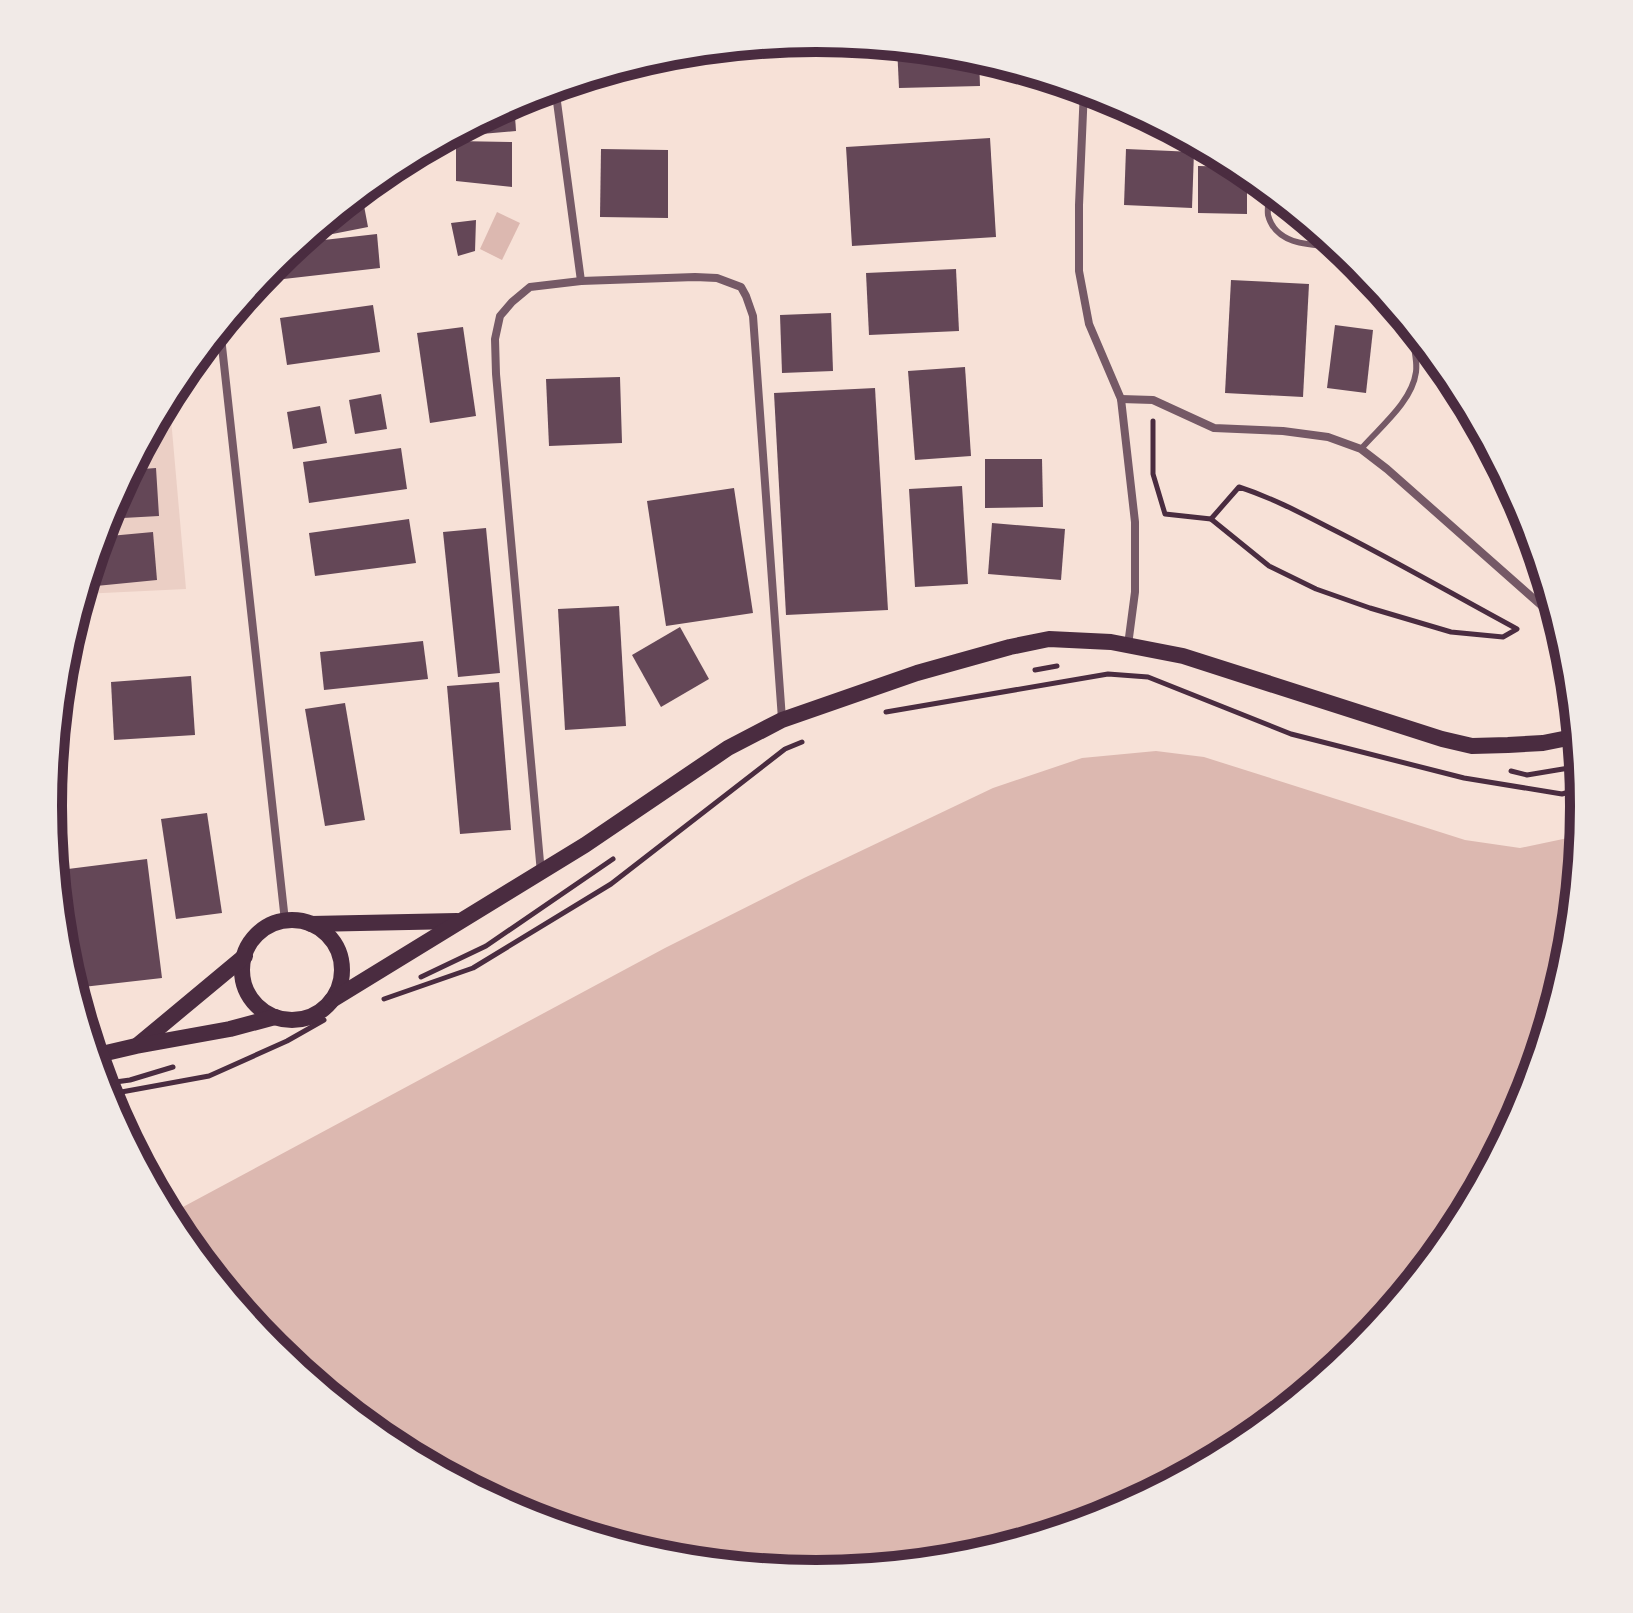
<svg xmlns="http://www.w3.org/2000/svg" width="1633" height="1613" viewBox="0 0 1633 1613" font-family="Karla,sans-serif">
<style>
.green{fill:#ebcfc5}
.water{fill:#dcb8b0}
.building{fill:#644757}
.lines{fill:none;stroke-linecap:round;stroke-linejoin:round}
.path{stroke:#4a2c40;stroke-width:5}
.service{stroke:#755966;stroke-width:6}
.minor{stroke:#755966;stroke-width:8}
.secondary{stroke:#4a2c40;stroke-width:16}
.rim{fill:none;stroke:#4a2c40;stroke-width:10}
</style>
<rect width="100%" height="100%" fill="#f7e1d7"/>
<path class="green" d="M169,396L186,589L82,594L107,512Z"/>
<g class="water">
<path d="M497,212L520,223L502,260L480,249Z"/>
<path d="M1156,751L1204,757L1465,840L1520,848L1582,835L1570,957L1526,1101L1455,1234L1360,1350L1243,1446L1110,1517L966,1560L816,1575L666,1560L522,1516L389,1445L273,1350L177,1233L168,1215L665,948L804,878L993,788L1082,758Z"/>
</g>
<g class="building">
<path d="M897,46L967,53L979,57L980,86L899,88Z"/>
<path d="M514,101L516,131L447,137Z"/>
<path d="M1138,111L1169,128L1138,126Z"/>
<path d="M990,138L996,237L852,246L846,147Z"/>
<path d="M456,141L512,142V187L456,181Z"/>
<path d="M601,149L668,150V218L600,217Z"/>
<path d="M1126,149L1194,152L1192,208L1124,205Z"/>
<path d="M1198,166L1242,167L1247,171V214L1198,213Z"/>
<path d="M375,180L377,192L356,195L372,182Z"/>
<path d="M362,195L368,227L302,240L354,197Z"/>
<path d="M476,220L475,251L458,256L451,223Z"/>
<path d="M377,234L380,268L275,280L273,263L297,243Z"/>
<path d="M956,269L959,331L869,335L866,273Z"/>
<path d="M1231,280L1309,284L1303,397L1225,393Z"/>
<path d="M373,305L380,352L287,365L280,318Z"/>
<path d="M831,313L833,371L782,373L780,315Z"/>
<path d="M1335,325L1373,330L1366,393L1327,388Z"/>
<path d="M463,327L476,416L430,423L417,333Z"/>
<path d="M965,367L971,456L915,460L908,371Z"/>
<path d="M620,377L622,443L549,446L546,379Z"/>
<path d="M875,388L888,610L786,615L774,393Z"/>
<path d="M381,394L387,429L355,434L349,400Z"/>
<path d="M320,406L327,443L293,449L287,412Z"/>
<path d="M401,448L407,489L309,503L303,462Z"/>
<path d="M985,459H1042L1043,507L985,508Z"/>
<path d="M156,468L159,516L105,519L129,470Z"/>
<path d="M962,486L968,584L915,587L909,489Z"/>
<path d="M734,488L753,613L666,626L647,501Z"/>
<path d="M409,519L416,563L315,576L309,533Z"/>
<path d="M992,523L1065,529L1061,580L988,574Z"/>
<path d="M486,528L500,673L458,677L443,532Z"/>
<path d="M153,532L157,580L96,586L93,555L99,537Z"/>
<path d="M619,606L626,726L565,730L558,609Z"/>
<path d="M680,627L709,679L661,707L632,655Z"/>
<path d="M423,641L428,679L324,690L320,652Z"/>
<path d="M191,676L195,735L114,740L111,682Z"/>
<path d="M499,682L511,830L460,834L447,686Z"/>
<path d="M345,703L365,820L325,826L305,709Z"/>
<path d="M207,813L222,913L176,919L161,819Z"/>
<path d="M147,859L162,978L83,987L68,869Z"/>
</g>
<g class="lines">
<g class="path">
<path d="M1153,421V474L1165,514L1211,519"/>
<path d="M1239,487C1270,497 1299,512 1328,527C1392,559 1454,595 1517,629L1503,637L1451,632L1370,608L1316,589L1269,566L1211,519Z"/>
<path d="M1035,670L1057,666"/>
<path d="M886,712L1108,674L1148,677L1291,734L1464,778L1562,794L1583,788"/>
<path d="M1511,771L1527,775L1581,766"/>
<path d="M421,977L486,946L613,859"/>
<path d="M384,999L473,968L611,884L785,749L802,742"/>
<path d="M101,1084L130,1080L173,1067"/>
<path d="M105,1095L209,1076L287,1041L324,1020"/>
</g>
<g class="service">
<path d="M1270,189C1269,197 1267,207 1268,215C1276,247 1315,245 1340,247"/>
<path d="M1361,449C1380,427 1412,402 1416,372C1418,356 1411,337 1408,321"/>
</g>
<g class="minor">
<path d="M555,87L581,281"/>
<path d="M1084,89L1079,205V271L1089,324L1121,399L1135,522V592L1128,645"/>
<path d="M220,328L285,921"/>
<path d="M1121,399L1153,400L1214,428L1283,431L1328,437L1361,449L1387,469L1559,621"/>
<path d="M541,873L496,374L495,339L500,316L512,302L530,287L581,281L695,277L717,278L741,287L746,296L753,316L782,719"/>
</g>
<g class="secondary">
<circle cx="292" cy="970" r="50"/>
<path d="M311,924L457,921"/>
<path d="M332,1000L585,845L728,748L782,720L917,673L1010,647L1049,639L1111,642L1183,656L1442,739L1472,746L1508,745L1543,743L1578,736"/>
<path d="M138,1045L245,956"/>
<path d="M93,1056L136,1046L230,1029L275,1017"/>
</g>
</g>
<path d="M0 0H1633V1613H0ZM62 806a754 754 0 1 1 1508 0a754 754 0 1 1-1508 0Z" fill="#f1eae7" fill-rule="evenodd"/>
<path class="rim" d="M62 806a754 754 0 1 1 1508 0a754 754 0 1 1-1508 0Z"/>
</svg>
